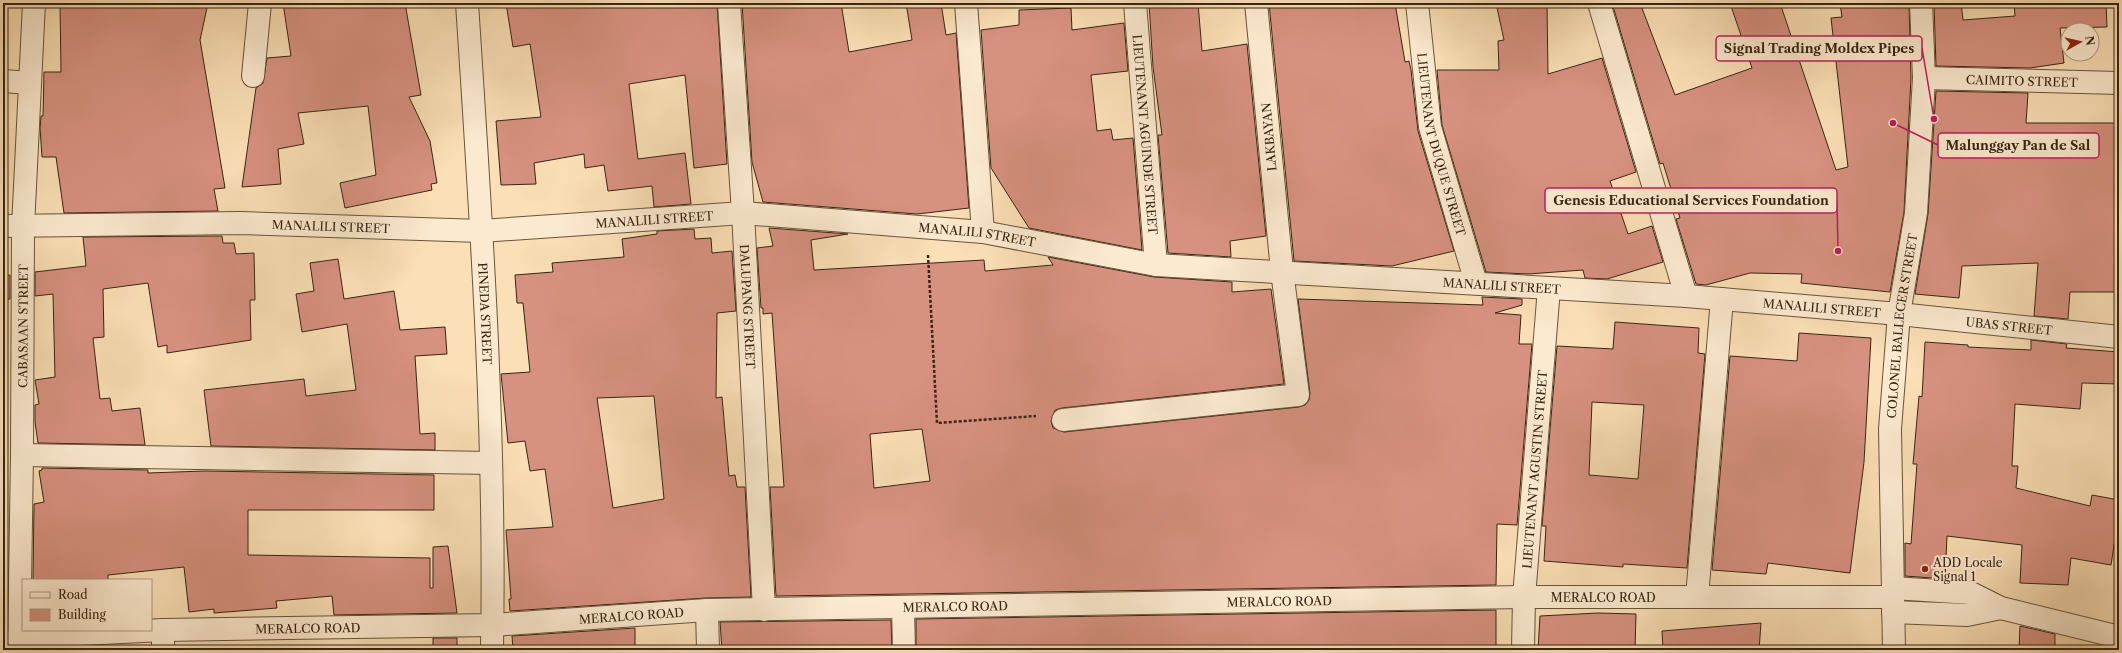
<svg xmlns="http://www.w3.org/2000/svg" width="2122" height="653" viewBox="0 0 2122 653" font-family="'Libre Caslon Text',serif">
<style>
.building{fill:#d79180;stroke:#372512;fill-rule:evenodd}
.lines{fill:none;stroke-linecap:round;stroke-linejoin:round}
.minor-casing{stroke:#68543b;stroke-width:24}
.path{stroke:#372512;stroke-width:2.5;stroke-dasharray:3 2;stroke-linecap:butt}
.minor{stroke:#fcead0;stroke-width:22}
.poi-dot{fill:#8f2418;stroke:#fcead0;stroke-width:1.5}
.labels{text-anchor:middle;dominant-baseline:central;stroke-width:4;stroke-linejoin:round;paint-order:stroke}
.street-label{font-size:12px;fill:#372512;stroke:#fcead0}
.poi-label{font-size:12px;fill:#372512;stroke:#fcead0;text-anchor:start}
.leader{fill:none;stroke:#c2185b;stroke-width:1.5}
.callout-dot{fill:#c2185b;stroke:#fcead0;stroke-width:1.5}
.callout{fill:#fcead0;stroke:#c2185b;stroke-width:1.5}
.callout-label{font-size:13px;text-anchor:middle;font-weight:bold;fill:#372512}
</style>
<rect width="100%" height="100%" fill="#fbdfb6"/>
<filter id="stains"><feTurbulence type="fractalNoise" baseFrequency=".005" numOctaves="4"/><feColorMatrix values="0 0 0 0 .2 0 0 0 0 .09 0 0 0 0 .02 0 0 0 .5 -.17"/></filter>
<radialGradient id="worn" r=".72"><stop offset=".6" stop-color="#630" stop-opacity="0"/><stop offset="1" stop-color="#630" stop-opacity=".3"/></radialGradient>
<g class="building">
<path d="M60,3H208L200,40L225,188L214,189L218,211L64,213L56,157H42L40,128L41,116H43L44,72H61Z"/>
<path d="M283,3H405L421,95L409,97L430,141L437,183L431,184L432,190L345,208L340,183L376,175L368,106L298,113L304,144L278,149L281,184L242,187L256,88L263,83L267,58L291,56Z"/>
<path d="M506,3H717L727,164L694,168L685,75L629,84L638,159L685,153L691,204L654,207L652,186L608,191L604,165L585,168L584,154L534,163L536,184L501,185L496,121L541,117L530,44L513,47Z"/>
<path d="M742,3H841L849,52L912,40L906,3H941L946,35L956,33L969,208L917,214L763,202L752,162Z"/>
<path d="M1149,3H1198L1202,51L1247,44L1266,236L1230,241L1231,257L1168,253L1158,135H1162L1153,67Z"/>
<path d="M1269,3H1395L1405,62L1409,61L1411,70L1418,131L1454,251L1392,266L1294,261Z"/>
<path d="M1496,3H1547L1548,74L1602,58L1636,172L1610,181L1628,234L1652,226L1663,262L1607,279L1585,278L1583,270L1528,274L1486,272L1442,125L1437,70H1499L1498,41L1504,40Z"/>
<path d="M1612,3H1640L1675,95L1752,68L1730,3H1780L1836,170L1848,167L1831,18L1842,17L1840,3H1909L1911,78L1904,212L1890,292L1801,283L1802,274L1750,273L1706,285L1696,284L1676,219L1680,218L1663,163L1660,164Z"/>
<path d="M1934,3H1961L1963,20L2015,16L2014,3H2106L2107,27L2060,28L2064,63L2030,68L1936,66Z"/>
<path d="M1071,8L1072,30L1124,23L1128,71L1091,75L1097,131L1111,129L1113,140L1133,138L1142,250L1029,228L991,168L981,30L1019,25V10Z"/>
<path d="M1936,91L2028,93L2026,123H2119V292H2070L2068,319L2034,316L2038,263L1962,266L1959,298L1915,294L1928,214Z"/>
<path d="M769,228L848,234L811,240L814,270L984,260L985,271L1053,265L1048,257L1154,277L1232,282V292L1271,289L1284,384L1062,408L1055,410L1051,421L1053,428L1064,432L1299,407L1305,405L1309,400L1310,393L1298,299L1483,305L1482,297L1522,299V305L1495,313L1521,315L1519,344H1532L1517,525L1497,524L1496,585L776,596L770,487H784L772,313L763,314V308H761L757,248L773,246ZM922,429L930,481L874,488L870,434Z"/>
<path d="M694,229L695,239L711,238L712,253L732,251L736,311L717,313L716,398L722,397L729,476L735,475L737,487H745L751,597L706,598L510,611L509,599H511L506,530L553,527L545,469L530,471L525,441L508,443L501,374L530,372L523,303H517L515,275L553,272L552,263L624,257L622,239L657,234V231ZM654,396L664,499L613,508L597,398Z"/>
<path d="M222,236L223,243H234L236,254L254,253L255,300H250L251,340L167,353V345L158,347L148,283L103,289L104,337L93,338L100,399L110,398L112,411L140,408L145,445L38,443L35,422V405L39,404L35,380L55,377L53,294L35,296V272L86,266L83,237Z"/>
<path d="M338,259L344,299L394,291L400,330L445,327L447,354L415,356L420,434L435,433V450L211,446L204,390L304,379L306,396L356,390L347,324L302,332L296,294L314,291L310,263Z"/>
<path d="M10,275V299L3,300V276Z"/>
<path d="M1615,322L1699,328L1698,353L1705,354L1687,568L1623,564V567L1544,561L1546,526H1542L1557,346L1613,349ZM1592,402L1644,405L1638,479L1589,475Z"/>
<path d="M1799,333L1871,338L1864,462L1850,573L1768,563L1766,574L1712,570L1730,356L1797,361Z"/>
<path d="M2031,340L2067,344L2066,348L2119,352V384L2082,383L2080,409L2015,404L2012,466H2018L2016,488L2090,506L2092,495L2119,500V513L2111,565L2071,558L2068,585L2020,583L2022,545L1947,536L1945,579L1905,576V543L1911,544L1917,464H1913L1919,396L1922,397L1925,342L1968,345V347L2031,350Z"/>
<path d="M42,468L148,470V473L204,471L434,475V510H248V555L430,558V588H433V547L448,546L457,613L334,615L332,596L276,601L277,608L214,613V609L189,612L184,567L108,575V580H33L34,504L44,502L39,471L42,470Z"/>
<path d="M1496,610V650H916V619Z"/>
<path d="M1598,613L1636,614L1635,650H1538L1540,616Z"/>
<path d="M891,620L892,650H722L720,622Z"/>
<path d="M1761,623L1759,650H1663L1662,631Z"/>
<path d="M2020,626L2055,634V650H2019Z"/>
<path d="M635,628V650H513L512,636Z"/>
<rect x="433" y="638" width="24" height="12"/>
</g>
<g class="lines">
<defs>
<g id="minor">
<path id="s1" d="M467,3C481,218 496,434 492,650"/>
<path id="s2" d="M729,3L743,213L764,610"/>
<path d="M966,3L983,232"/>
<path id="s3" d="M1135,3L1156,265"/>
<path id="s4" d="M1417,3L1430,127L1476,283"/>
<path d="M1599,3L1686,296"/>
<path d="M253,76L260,3"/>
<path id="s5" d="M1924,78L2119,83"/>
<path d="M3,81L30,83"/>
<path id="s6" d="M3,226L241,223L481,231L743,213L983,232L1156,265L1686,296L1899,314L2119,337"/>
<path d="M1063,420L1298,395L1282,271L1256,3"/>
<path d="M22,455L490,463"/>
<path d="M1893,588L1971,593L2001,608L2119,637"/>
<path d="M1697,597L1722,299"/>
<path d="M903,607L904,650"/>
<path d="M707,610L708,650"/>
<path d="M1893,612L1967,615L2001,608"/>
<path id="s7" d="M18,637L163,630L492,625L707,610L1524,597H1893"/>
<path id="s8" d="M19,650L22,455L23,227L34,3"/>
<path d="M163,650V630"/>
<path id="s9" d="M1523,650L1524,597L1549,288"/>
<path id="s10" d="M1894,650L1890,429L1899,314L1916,213L1924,78L1921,3"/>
</g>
</defs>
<use href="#minor" class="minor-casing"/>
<path class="path" d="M928,255L937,423L1036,416"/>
<use href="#minor" class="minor"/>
</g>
<circle class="poi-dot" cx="1925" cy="569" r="4"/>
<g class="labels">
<g class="street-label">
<text stroke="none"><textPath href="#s5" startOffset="98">CAIMITO STREET</textPath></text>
<text stroke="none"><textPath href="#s3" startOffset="132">LIEUTENANT AGUINDE STREET</textPath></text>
<text transform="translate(1269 137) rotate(-95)">LAKBAYAN</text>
<text stroke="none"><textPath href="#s4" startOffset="144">LIEUTENANT DUQUE STREET</textPath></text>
<text stroke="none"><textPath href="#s6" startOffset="652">MANALILI STREET</textPath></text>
<text stroke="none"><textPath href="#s6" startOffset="328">MANALILI STREET</textPath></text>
<text stroke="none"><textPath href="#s6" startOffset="976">MANALILI STREET</textPath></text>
<text stroke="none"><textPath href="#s6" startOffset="1504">MANALILI STREET</textPath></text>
<text stroke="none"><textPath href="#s2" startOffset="304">DALUPANG STREET</textPath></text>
<text stroke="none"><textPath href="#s6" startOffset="1825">MANALILI STREET</textPath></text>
<text stroke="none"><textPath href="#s1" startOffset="311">PINEDA STREET</textPath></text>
<text stroke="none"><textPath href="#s6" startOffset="2013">UBAS STREET</textPath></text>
<text stroke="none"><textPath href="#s8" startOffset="324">CABASAAN STREET</textPath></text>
<text stroke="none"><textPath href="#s10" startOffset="325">COLONEL BALLECER STREET</textPath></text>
<text stroke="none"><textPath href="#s9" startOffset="181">LIEUTENANT AGUSTIN STREET</textPath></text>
<text stroke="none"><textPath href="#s7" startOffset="1586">MERALCO ROAD</textPath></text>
<text stroke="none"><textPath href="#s7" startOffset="1262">MERALCO ROAD</textPath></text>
<text stroke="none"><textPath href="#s7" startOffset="938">MERALCO ROAD</textPath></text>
<text stroke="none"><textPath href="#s7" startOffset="614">MERALCO ROAD</textPath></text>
<text stroke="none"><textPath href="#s7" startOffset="290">MERALCO ROAD</textPath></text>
</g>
<g class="poi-label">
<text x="1933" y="562">ADD Locale<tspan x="1933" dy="14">Signal 1</tspan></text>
</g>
</g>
<path class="leader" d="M1934 119L1922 48M1893 123L1938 145M1838 251L1837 201"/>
<g class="callout-dot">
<circle cx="1934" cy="119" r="4"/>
<circle cx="1893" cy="123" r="4"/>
<circle cx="1838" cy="251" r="4"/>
</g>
<g class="callout">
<rect x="1716" y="36" width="206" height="25" rx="4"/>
<rect x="1938" y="133" width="161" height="25" rx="4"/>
<rect x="1545" y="188" width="292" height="25" rx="4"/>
</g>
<g class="callout-label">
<text x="1819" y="53">Signal Trading Moldex Pipes</text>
<text x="2018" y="150">Malunggay Pan de Sal</text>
<text x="1691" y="205">Genesis Educational Services Foundation</text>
</g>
<rect width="2122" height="653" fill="none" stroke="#fbdfb6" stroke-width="16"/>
<rect x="4" y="4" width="2114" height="645" fill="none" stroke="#372512" stroke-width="2"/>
<rect x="8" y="8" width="2106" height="637" fill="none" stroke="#372512"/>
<rect x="22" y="579" width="130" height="52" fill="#fcead0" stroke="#ad9b84"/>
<rect x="30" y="592" width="20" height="6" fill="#fcead0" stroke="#ad9b84"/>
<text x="58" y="599" font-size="12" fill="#372512">Road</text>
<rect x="30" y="609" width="20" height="12" fill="#d79180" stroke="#ad9b84"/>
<text x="58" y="619" font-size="12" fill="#372512">Building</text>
<g transform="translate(2080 42) rotate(82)"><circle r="19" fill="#fcead0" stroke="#ad9b84"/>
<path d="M0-3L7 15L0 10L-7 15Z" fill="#8f2418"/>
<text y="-6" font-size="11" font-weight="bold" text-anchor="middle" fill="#372512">N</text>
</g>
<rect width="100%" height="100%" filter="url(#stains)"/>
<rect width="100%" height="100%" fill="url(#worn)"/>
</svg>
